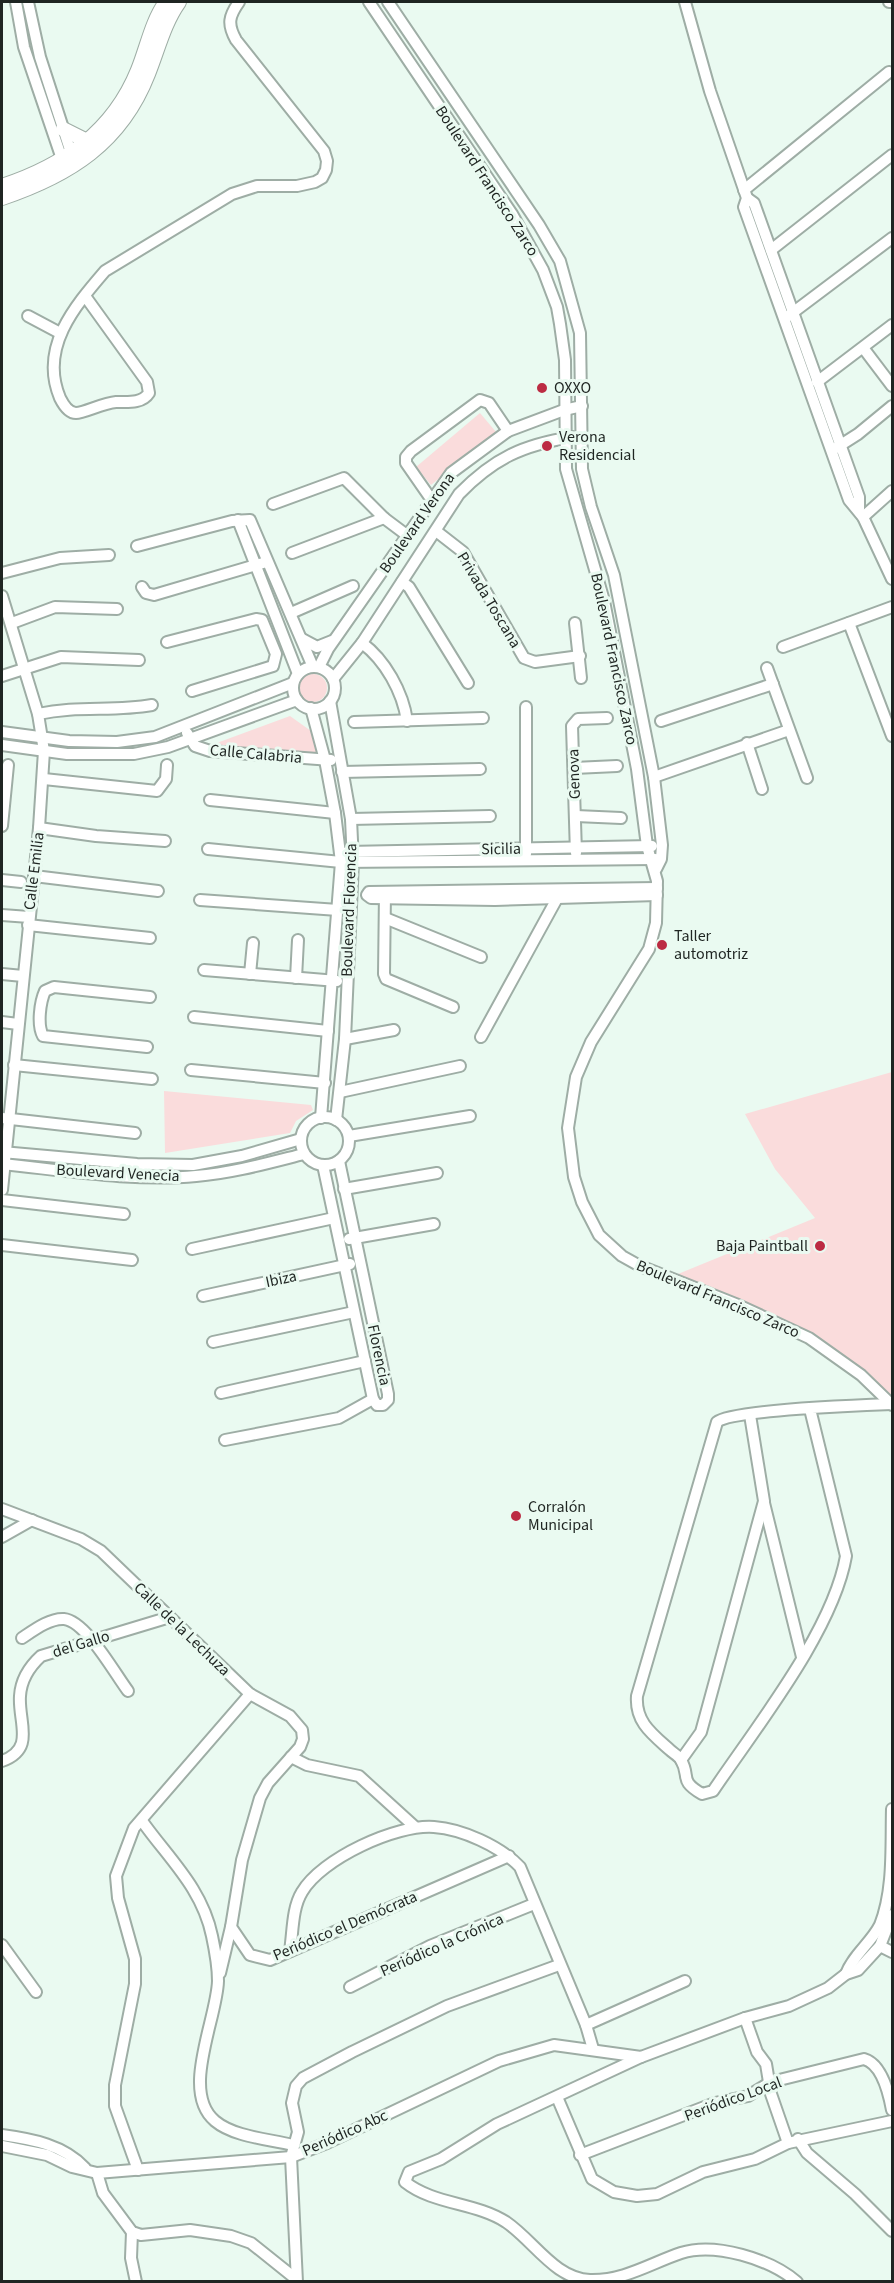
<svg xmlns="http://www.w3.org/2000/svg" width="894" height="2283" viewBox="0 0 894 2283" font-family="'Source Sans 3',sans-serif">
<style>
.green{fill:#fadcdc}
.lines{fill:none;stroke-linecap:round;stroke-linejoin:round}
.minor-casing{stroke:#9eada5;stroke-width:14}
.major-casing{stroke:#9eada5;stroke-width:16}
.minor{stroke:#fff;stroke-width:10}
.major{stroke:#fff;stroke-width:14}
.poi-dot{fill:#bc2b43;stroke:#eafaf1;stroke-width:2}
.labels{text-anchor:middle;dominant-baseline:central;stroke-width:6;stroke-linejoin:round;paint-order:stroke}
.street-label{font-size:16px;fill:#1f2522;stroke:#eafaf1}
.poi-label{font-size:16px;fill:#1f2522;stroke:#eafaf1;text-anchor:start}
</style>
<rect width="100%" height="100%" fill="#eafaf1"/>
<g class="green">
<path d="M480,413L496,432L431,485L416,467Z"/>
<circle cx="313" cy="688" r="14"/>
<path d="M290,716L311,731L318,757L215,751L214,744Z"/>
<path d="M892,1072V1402L865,1371L804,1330L678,1274L815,1218L775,1169L745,1114Z"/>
<path d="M164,1091L311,1105L313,1110L296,1121L290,1133L165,1153Z"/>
</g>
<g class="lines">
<defs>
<g id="minor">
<path d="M16,2L24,47L64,165"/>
<path d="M28,2L40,57L73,159"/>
<path d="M369,2L512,214L543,270L557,307L560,324L565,360L566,469L604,601L637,769L647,846L657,881L656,923L649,949L591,1042L576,1077L568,1128L574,1177L582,1202L599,1235L622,1256L640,1266L738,1305L809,1338L861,1375L892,1405"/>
<path d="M388,2L539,225L560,261L580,333L582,469L591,507L614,575L654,777L662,845L661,859L656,869"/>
<path d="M685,2L710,91L747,198L744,207L849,500L863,517L892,579"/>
<path d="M889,2H892"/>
<path d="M744,190L889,72"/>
<path d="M747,198L754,203L859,497V509"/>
<path d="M771,250L892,155"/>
<path d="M85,296L147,382L149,393C142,404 127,402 116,402C103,403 84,413 76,413C68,413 63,404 60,398C39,348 74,307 105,271L232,194L257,186H297L315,182L322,178L326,170L327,161L324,151L236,40C227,24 229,16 239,2"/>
<path d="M28,316L60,333"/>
<path d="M787,317L892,238"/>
<path d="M864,349L892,386"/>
<path d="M817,382L892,325"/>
<path d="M836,448L858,434L892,406"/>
<path d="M431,499L406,463V457L411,451L480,400L489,403L508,431"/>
<path d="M273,504L344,478L384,518L408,536"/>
<path d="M863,517L892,491"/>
<path d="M238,520L298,674"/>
<path d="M436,531L463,552L524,658L535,662L580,656"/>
<path d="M137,546L232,521L250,520L313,667"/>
<path d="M292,553L384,518"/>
<path d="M2,573L60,558L109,555"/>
<path d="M402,582L409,587L468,683"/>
<path d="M142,587L146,593L154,595L263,563"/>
<path d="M2,596L38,714L44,751L39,828L2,1190"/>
<path d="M291,613L353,586"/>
<path d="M12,623L55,607L117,609"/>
<path d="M575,623L581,678"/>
<path d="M849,623L892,736"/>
<path d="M302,639L317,647L332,641"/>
<path d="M167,642L256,619L262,620L276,654L273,666L192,691"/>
<path d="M362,643C385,660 403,692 407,721"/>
<path d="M783,647L892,607"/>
<path d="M319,667L328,649L451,473L508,431L564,410L582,406"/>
<circle cx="314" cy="688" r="21"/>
<path d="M767,668L807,778"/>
<path d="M2,676L61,657L139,660"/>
<path d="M333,679L362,643L459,494C494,458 523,445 572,437"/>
<path d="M330,701L351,819L353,862L345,1039L336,1120"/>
<path d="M526,707V854"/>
<path d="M311,708L325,760L335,813L341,862L321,1118"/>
<path d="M38,714C78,705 113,712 152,705"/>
<path d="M661,721L773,684"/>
<path d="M354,722L483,718"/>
<path d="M2,732L69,741L117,742L155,737L293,683"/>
<path d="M187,733L195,746L210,751L331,760"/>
<path d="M747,743L762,789"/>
<path d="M2,745L67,754H134L168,747L297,700"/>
<path d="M574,768L617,766"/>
<path d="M342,772L480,769"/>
<path d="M654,777L789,730"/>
<path d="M44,779L157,791L166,779L167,765"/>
<path d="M210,800L335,813"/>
<path d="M576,816L621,818"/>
<path d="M351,819L490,816"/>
<path d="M2,826L8,765"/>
<path d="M39,828L96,836L165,841"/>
<path d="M208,849L341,862L655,859"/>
<path d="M347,852L652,846"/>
<path d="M576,853L572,726L578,719L607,718"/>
<path d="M34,876L158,891"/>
<path d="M2,880L21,882"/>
<path d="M385,892L384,974L386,979L453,1007"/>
<path d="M657,895L495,900L371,898L367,895L369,892L657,888"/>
<path d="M200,900L338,910"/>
<path d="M2,915L29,917"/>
<path d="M385,918L481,957"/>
<path d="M28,925L150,938"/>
<path d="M204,970L337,981"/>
<path d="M2,974L23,976"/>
<path d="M250,974L253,943"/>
<path d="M296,978L298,940"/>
<path d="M194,1017L328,1031"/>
<path d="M2,1022L18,1024"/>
<path d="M481,1037L560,893"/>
<path d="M345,1039L394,1030"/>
<path d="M147,1047L43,1036C37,1025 40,1002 45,991L54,987L150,997"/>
<path d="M14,1065L152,1079"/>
<path d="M191,1070L325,1083"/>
<path d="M340,1092L460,1066"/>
<circle cx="325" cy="1141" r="24"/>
<path d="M2,1118L135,1133"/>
<path d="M349,1136L470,1116"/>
<path d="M2,1152L137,1164L193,1165L242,1156L301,1139"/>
<path d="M2,1164C62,1170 135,1182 196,1176C233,1173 268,1163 304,1154"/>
<path d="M323,1165L373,1399L377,1405H383L388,1400V1394L339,1161"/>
<path d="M344,1189L437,1173"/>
<path d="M2,1200L124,1214"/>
<path d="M349,1239L434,1224"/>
<path d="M2,1245L132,1260"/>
<path d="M192,1249L334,1218"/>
<path d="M203,1296L350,1264"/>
<path d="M213,1342L354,1312"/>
<path d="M221,1393L365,1361"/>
<path d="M810,1409L846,1556C833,1631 756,1727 713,1791L702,1794C678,1780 691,1777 681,1760C679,1756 673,1753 670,1750C652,1734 635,1722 637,1696L717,1422C731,1410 864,1405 892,1404"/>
<path d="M225,1440L339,1418L373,1399"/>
<path d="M764,1503L802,1657"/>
<path d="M2,1509L81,1539L101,1551L250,1694L290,1716L302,1730L303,1739L300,1747L268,1783L260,1798L242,1860L231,1927L250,1955L270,1960L509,1856"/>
<path d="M2,1537L32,1520"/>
<path d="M22,1638C34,1630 50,1618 64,1619C86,1621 115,1674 128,1691"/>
<path d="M291,1757L307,1765L359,1776L415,1827"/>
<path d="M681,1760L701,1732L764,1501L750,1415"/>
<path d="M2,1761C36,1749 18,1722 20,1696C21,1679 29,1667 41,1656L170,1617"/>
<path d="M142,1821C169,1859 202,1888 212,1936C215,1950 218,1967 218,1981C217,2019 180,2092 215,2121C234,2137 269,2139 293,2145"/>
<path d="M2,1945L36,1992"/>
<path d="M880,1946L892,1952"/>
<path d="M290,1951C293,1932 292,1908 302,1892C321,1859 396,1824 434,1827C462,1829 500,1846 520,1867L586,2025"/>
<path d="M220,1973L231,1927"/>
<path d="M846,1974C853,1955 871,1943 880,1925C894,1890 891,1846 892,1809"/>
<path d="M350,1987L430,1946L534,1904"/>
<path d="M745,2018L757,2052L766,2064L771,2094L788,2143"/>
<path d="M593,2049L586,2025L685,1981"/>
<path d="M641,2057L497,2124L441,2159L409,2172L405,2182C434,2205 475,2202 506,2222C534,2241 555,2279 590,2280C624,2281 651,2263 681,2253C715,2242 770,2259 797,2282"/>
<path d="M557,2097L592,2179L614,2192L637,2196L657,2194L703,2172L755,2159L788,2143L892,2121"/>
<path d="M2,2135C32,2139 64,2145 85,2168"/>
<path d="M798,2139L807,2153L855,2194L892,2231"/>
<path d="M2,2146L47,2155L72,2167L97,2173L291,2157L327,2143L499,2061L554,2045L641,2057L745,2018L789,2006L828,1988L846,1974L858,1970L880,1946L892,1915"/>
<path d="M580,2155L715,2103L748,2096L771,2082L864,2059C882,2064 889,2094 892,2110"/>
<path d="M138,2170L115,2106V2085L135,1984V1959L118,1898L116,1876L134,1828L250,1694"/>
<path d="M97,2173L103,2193L132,2232L141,2235L190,2230L231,2236L251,2243L296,2279"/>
<path d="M132,2232L131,2258L136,2282"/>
<path d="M297,2282L291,2157L298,2132L292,2103L296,2086L303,2078L352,2052L447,2006L559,1965"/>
</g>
<g id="major">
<path d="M63,129L89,142"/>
<path d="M2,186C63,166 113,132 138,70C147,48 152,21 166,2"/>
<path d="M2,198C70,175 121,143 148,74C158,49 164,23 179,2"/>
</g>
</defs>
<use href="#minor" class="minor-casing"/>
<use href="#major" class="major-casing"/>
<use href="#minor" class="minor"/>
<use href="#major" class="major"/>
</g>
<g class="poi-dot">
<circle cx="542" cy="388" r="6"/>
<circle cx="547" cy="446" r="6"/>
<circle cx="662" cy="945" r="6"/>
<circle cx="820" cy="1246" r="6"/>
<circle cx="516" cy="1516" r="6"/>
</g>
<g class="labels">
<g class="street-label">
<text transform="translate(487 181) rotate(57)">Boulevard Francisco Zarco</text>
<text transform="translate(417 523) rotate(-55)">Boulevard Verona</text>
<text transform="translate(489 600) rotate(59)">Privada Toscana</text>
<text transform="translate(614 659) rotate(78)">Boulevard Francisco Zarco</text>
<text transform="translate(256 754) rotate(5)">Calle Calabria</text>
<text transform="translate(574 774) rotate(-92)">Genova</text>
<text transform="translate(501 849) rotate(-1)">Sicilia</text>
<text transform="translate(34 871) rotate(-83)">Calle Emilia</text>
<text transform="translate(349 910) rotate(-88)">Boulevard Florencia</text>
<text transform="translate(118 1173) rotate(3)">Boulevard Venecia</text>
<text transform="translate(281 1279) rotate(-12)">Ibiza</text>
<text transform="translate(718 1299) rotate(23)">Boulevard Francisco Zarco</text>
<text transform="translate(379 1355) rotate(78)">Florencia</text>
<text transform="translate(182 1629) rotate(44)">Calle de la Lechuza</text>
<text transform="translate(81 1644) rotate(-17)">del Gallo</text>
<text transform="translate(345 1926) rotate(-23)">Periódico el Demócrata</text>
<text transform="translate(442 1945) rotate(-24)">Periódico la Crónica</text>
<text transform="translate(733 2099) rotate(-20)">Periódico Local</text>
<text transform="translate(345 2133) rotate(-24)">Periódico Abc</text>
</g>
<g class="poi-label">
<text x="554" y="388">OXXO</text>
<text x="559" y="437">Verona<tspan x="559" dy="18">Residencial</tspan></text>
<text x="674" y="936">Taller<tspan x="674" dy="18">automotriz</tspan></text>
<text x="808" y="1246" text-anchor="end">Baja Paintball</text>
<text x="528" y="1507">Corralón<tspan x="528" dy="18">Municipal</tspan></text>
</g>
</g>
<rect width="894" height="2283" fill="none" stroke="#1f2522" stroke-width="6"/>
</svg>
